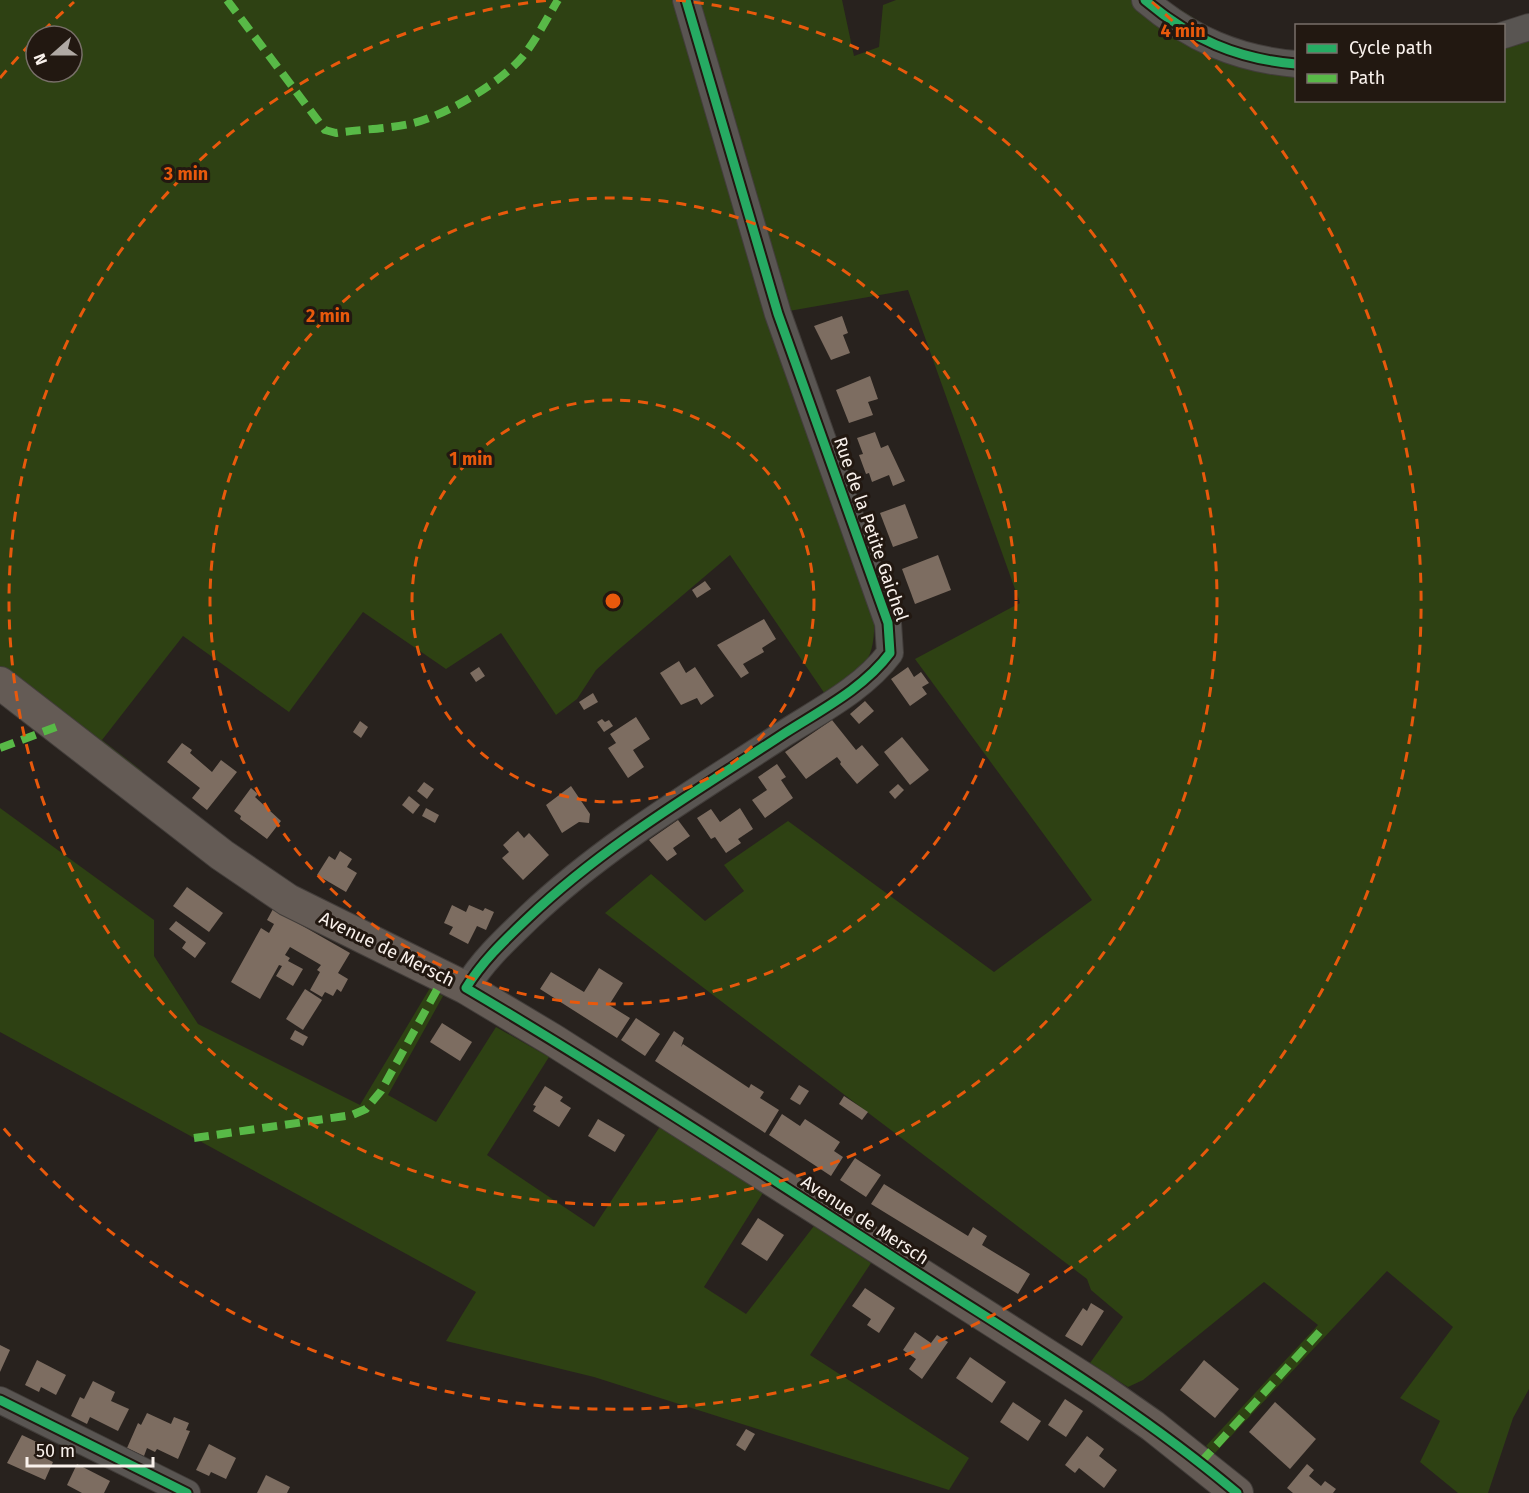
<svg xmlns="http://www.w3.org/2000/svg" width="1529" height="1493" viewBox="0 0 1529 1493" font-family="'Fira Sans',sans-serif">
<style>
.green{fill:#2e4113;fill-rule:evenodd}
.building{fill:#7d6d61}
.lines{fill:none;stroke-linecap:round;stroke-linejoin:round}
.minor-casing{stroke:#423d3a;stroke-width:28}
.major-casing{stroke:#423d3a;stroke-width:34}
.minor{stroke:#595552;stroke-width:26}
.major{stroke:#645b55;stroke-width:32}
.quiet{stroke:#58b947;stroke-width:8;stroke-dasharray:15 8;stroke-linecap:butt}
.cycleway-casing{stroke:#221811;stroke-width:13}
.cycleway{stroke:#26ab63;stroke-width:9}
.ring{fill:none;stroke:#e8590c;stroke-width:3;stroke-dasharray:10 8}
.labels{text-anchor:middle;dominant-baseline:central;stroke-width:6;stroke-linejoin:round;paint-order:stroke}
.street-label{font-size:18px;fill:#f9f1ec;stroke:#221811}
.centre{fill:#e8590c;stroke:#221811;stroke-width:3}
.ring-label{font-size:18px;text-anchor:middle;font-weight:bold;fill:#e8590c;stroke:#221811;stroke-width:6;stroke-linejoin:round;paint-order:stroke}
</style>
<rect width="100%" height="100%" fill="#28221e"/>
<g class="green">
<path d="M0,0H842L854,56L879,47L883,5L896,0H1165L1226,38L1267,50L1296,52V100H1504V26L1529,16V1389L1513,1418L1488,1493H1458L1420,1462L1440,1421L1400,1398L1453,1327L1387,1271L1215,1453L1206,1446L1318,1325L1264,1282L1143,1380L1128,1387L1090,1363L1123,1317L1091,1290L1087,1279L605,913L651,874L705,921L744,891L724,865L788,821L994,972L1092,900L915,659L1020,603L908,290L789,311L874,615C876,664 863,668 827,697L730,555L617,651L596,670L577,699L556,715L501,633L446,669L363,612L289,712L183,636L102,740L142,771L131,786L0,683ZM36,36H72V72H36Z"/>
<path d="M0,808L154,920V956L198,1024L360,1105L430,988L443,996L388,1095L436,1122L496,1027L549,1057L487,1155L594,1227L663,1122L766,1188L704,1287L746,1314L814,1226L871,1263L810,1355L969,1458L949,1490L594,1377L446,1341L476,1292L0,1032Z"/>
</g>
<g class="building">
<path d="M842,316L848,333L843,335L850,353L831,360L814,326Z"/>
<path d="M870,376L878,399L868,402L873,415L849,423L836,390Z"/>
<path d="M875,432L881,448L888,445L905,481L893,486L889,475L872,482L869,473L866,474L859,455L863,454L857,438Z"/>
<path d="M905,504L918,538L893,547L880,513Z"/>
<path d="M938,555L951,590L915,604L902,569Z"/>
<path d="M705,581L711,589L697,598L692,590Z"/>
<path d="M764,619L776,639L762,648L764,652L743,664L749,673L741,678L717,645Z"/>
<path d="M679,661L686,673L695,667L714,696L701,705L697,698L681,705L660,673Z"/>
<path d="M479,667L485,676L476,682L470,673Z"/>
<path d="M908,667L914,677L921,672L929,683L922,687L927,694L910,706L891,679Z"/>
<path d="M593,693L598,702L584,710L579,702Z"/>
<path d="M865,701L874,711L859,724L850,714Z"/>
<path d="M636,717L650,739L633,750L644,767L628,778L608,748L616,743L610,734Z"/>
<path d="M602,719L605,722L609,720L613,726L604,732L597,722Z"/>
<path d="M832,720L856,750L862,745L879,765L857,784L840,764L841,762L837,757L806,779L785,752Z"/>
<path d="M360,721L368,727L361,738L353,732Z"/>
<path d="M902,737L929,770L910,785L884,752Z"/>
<path d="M182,743L192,750L190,753L212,772L221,760L237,772L207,810L192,798L200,788L167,762Z"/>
<path d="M777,764L786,777L781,780L793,798L765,818L752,800L767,790L758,777Z"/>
<path d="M424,782L434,789L427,799L417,791Z"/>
<path d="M898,784L904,790L895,799L889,792Z"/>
<path d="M571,786L590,814L589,823L579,822L562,833L546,805Z"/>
<path d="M251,788L258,794L255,797L281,821L267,839L240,819L241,816L234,811Z"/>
<path d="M409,796L420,805L413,814L402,805Z"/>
<path d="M426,808L439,815L435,823L422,816Z"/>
<path d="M740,808L753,829L738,839L741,843L726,853L715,837L711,839L697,818L711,809L720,822Z"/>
<path d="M678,820L690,836L673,848L677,854L667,861L649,840Z"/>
<path d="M518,831L524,838L529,833L549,855L523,880L502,858L509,852L503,845Z"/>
<path d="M340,851L352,859L347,867L357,873L346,892L317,875L329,856L335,860Z"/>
<path d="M187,887L223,913L209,932L173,906Z"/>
<path d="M452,905L466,912L469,905L483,911L485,908L494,912L486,930L477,926L468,944L449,934L453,927L444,923Z"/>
<path d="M273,909L350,953L338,973L348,979L341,992L337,989L333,996L325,992L322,997L310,990L320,972L317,970L321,965L290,947L285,955L290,958L288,961L303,969L293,986L276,976L282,966L279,965L260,999L231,982L261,928L269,933L274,924L267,920Z"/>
<path d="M176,921L206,943L195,958L182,948L186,942L169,929Z"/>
<path d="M599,968L623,983L609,1005L630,1018L617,1038L540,989L551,972L584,992Z"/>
<path d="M305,989L322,1000L303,1030L286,1019Z"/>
<path d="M636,1018L660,1034L645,1056L621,1040Z"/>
<path d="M442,1023L472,1042L460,1061L430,1042Z"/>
<path d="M295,1030L308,1037L303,1046L290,1039Z"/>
<path d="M674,1031L684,1038L681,1047L683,1044L749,1088L751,1084L764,1092L760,1098L779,1110L765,1133L655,1061Z"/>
<path d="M799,1085L809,1091L800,1105L790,1099Z"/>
<path d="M545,1086L563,1097L560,1101L571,1108L559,1127L533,1111L536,1106L533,1105Z"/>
<path d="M844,1096L868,1112L862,1120L839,1104Z"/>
<path d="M782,1114L800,1126L805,1119L840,1142L834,1151L843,1157L831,1176L769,1135Z"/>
<path d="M598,1119L625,1135L615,1152L588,1136Z"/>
<path d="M855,1158L881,1175L866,1197L840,1180Z"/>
<path d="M884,1184L968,1236L973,1227L987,1236L982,1245L1030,1274L1018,1294L871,1204Z"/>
<path d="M758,1218L784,1235L767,1261L741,1244Z"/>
<path d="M865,1288L895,1308L879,1333L867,1325L871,1319L852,1306Z"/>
<path d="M1091,1303L1104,1311L1082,1346L1065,1336L1083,1308L1087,1311Z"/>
<path d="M915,1332L931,1343L937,1335L948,1342L922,1379L909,1369L916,1359L903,1350Z"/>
<path d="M0,1345L10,1350L0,1372Z"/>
<path d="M970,1357L1006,1382L992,1403L956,1378Z"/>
<path d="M37,1360L66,1375L56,1395L41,1387L39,1392L25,1385Z"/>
<path d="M1204,1360L1239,1389L1215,1418L1180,1390Z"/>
<path d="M93,1381L115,1392L111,1401L129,1409L118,1431L90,1417L87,1424L71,1416L80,1397L84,1399Z"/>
<path d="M1065,1399L1083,1411L1066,1437L1048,1425Z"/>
<path d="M1013,1402L1041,1421L1028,1441L1000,1422Z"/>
<path d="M1275,1402L1316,1439L1290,1469L1249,1432Z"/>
<path d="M147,1413L171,1424L174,1417L189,1423L186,1430L190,1431L178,1459L157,1449L155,1452L147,1448L144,1456L127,1448L138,1423L141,1425Z"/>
<path d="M746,1429L755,1434L745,1451L736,1445Z"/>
<path d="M22,1435L43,1445L39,1455L53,1462L45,1480L7,1463Z"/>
<path d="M1087,1436L1104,1449L1099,1456L1117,1470L1104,1488L1079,1468L1075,1473L1065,1465Z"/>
<path d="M209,1444L236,1458L226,1479L211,1472L209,1476L196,1470Z"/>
<path d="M77,1464L110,1481L104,1493H82L67,1485Z"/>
<path d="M1307,1464L1314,1470L1309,1476L1321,1486L1325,1481L1336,1489L1333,1493H1293L1287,1488Z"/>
<path d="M266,1475L290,1487L287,1493H257Z"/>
</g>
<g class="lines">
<defs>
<g id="minor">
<path d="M1145,0C1191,39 1237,59 1296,64"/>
<path d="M1504,35L1529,27"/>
<path d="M466,988C483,960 506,939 529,917C606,844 697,791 785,733C821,710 864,688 890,653L888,623L778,314L686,0"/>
<path d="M0,1400L187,1493"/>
</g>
<path id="major" d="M0,683L222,855L288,900L466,988L553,1040L1100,1389L1153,1426L1237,1493"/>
</defs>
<use href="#minor" class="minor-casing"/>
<use href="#major" class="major-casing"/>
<use href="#minor" class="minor"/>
<use href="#major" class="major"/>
<g class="quiet">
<path d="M227,0L325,130L336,133C362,129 389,129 414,123C448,114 502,82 524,55C537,38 547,18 558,0"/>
<path d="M0,748L56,727"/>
<path d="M194,1138L352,1115L366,1109L381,1091L444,977"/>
<path d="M1201,1462L1323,1328"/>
</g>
<defs>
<g id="cycleway">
<path d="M686,0L778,314L888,623L890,653C864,688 821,710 785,733C697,791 606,844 529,917C506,939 483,960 466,988C615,1076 760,1171 905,1265C1018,1338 1134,1406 1237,1493"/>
<path d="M1145,0C1191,39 1237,59 1296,64"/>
<path d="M0,1400L187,1493"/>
</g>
</defs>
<use href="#cycleway" class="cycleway-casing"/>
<use href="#cycleway" class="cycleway"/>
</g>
<g class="ring">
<circle cx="613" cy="601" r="201"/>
<circle cx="613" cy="601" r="403"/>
<path d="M676 0A604 604 0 1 1 550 0"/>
<path d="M0 78A806 806 0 0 1 33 41M43 31A806 806 0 0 1 74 2M1152 2A806 806 0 1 1 0 1124"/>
</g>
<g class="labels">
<g class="street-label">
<text transform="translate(871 529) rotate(71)">Rue de la Petite Gaichel</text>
<text transform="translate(387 949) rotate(26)">Avenue de Mersch</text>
<text transform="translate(865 1220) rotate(33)">Avenue de Mersch</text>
</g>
</g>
<circle cx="613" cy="601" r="9" class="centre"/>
<g class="ring-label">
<text x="1183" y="37">4 min</text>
<text x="186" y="180">3 min</text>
<text x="328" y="322">2 min</text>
<text x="471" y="465">1 min</text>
</g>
<rect x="1295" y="24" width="210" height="78" fill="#221811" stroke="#786f69" stroke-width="1.5"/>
<rect x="1307" y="44" width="30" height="9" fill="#26ab63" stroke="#786f69" stroke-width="1.5"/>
<text x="1349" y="54" font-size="18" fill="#f9f1ec">Cycle path</text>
<rect x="1307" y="74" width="30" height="9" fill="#58b947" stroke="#786f69" stroke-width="1.5"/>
<text x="1349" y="84" font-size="18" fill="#f9f1ec">Path</text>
<g transform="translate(54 54) rotate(249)"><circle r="28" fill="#221811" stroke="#786f69" stroke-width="1.5"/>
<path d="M0-4.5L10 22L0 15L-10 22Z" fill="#b0a9a4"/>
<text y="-9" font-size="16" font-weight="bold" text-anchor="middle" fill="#f9f1ec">N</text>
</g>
<path d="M27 1457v9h126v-9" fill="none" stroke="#f9f1ec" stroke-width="3"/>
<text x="36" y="1457" font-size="18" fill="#f9f1ec" stroke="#221811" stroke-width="4.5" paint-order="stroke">50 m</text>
</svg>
